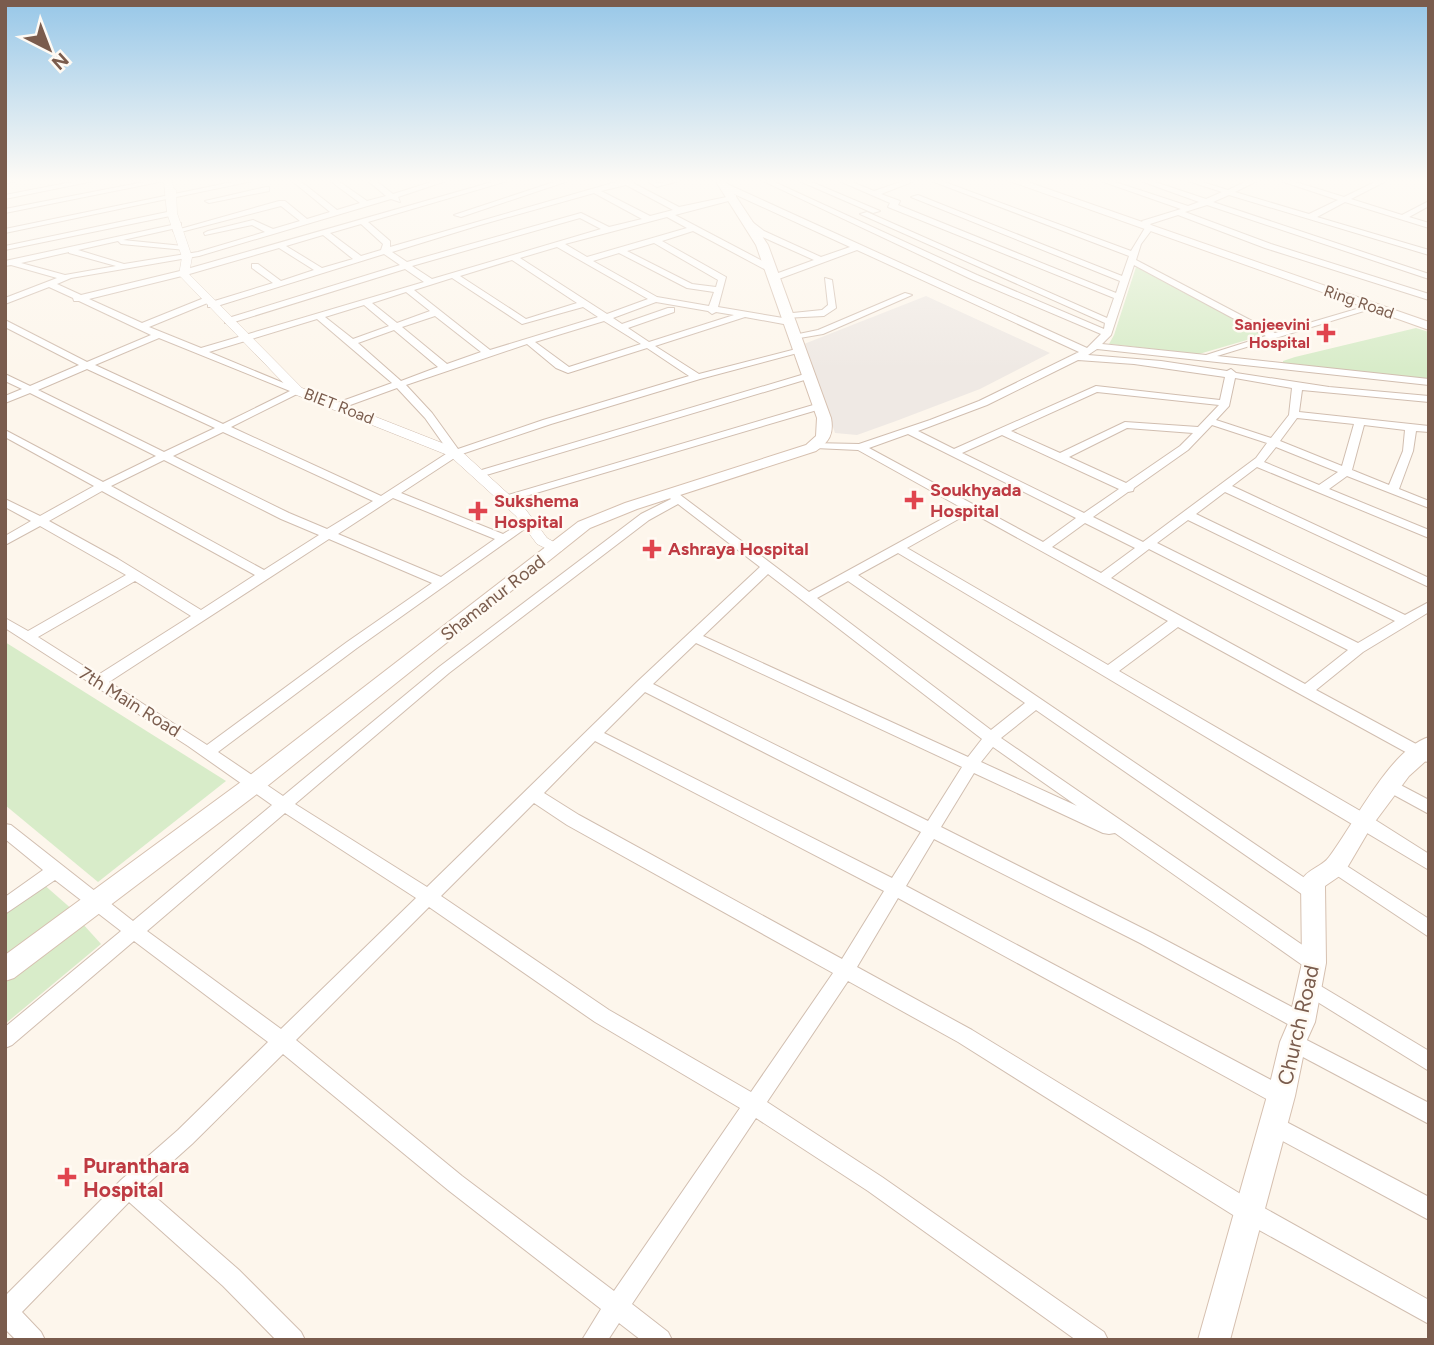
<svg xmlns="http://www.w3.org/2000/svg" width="1434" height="1345" viewBox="0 0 1434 1345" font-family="Figtree,sans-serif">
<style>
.industrial{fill:#efe9e4}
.green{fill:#d8ecc9}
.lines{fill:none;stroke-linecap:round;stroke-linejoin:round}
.minor-casing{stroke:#d1beb0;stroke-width:2}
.tertiary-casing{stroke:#d1beb0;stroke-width:1}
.secondary-casing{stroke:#d6c0b0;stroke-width:2}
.minor{fill:#fff;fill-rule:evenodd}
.tertiary{fill:#fff;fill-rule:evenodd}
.secondary{fill:#fff;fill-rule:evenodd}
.health-dot{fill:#e0444e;stroke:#fffaf3;stroke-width:2.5}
.labels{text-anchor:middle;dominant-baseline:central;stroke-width:5;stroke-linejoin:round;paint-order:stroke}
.far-street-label{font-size:16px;fill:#7a5c4d;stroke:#fffaf3}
.far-health-label{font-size:16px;font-weight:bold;fill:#be3a42;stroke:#fffaf3;text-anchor:end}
.health-label{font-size:18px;font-weight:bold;fill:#be3a42;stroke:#fffaf3;text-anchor:start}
.street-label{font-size:18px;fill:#7a5c4d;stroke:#fffaf3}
.near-street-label{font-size:21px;fill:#7a5c4d;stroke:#fffaf3}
.near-health-label{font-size:21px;font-weight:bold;fill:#be3a42;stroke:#fffaf3;text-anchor:start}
</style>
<rect width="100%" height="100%" fill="#fdf6ec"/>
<path class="industrial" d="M926,296L1050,353L980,389L896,421L857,435L835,433L804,344Z"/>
<g class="green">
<path d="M1136,267L1264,335L1199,354L1109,344L1114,335Z"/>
<path d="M1416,328L1429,332V380L1283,364V361L1295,357Z"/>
<path d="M5,642L226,781L98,882L5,805Z"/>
<path d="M42,883L74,911L5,965V911Z"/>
<path d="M82,923L101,944L5,1024V983Z"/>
</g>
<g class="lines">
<defs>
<g id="minor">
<path d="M5,180H19L5,184Z"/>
<path d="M82,180H98L5,199V195Z"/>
<path d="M154,180H169L5,213V209Z"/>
<path d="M242,180H257L5,233V229Z"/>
<path d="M291,180H299L337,210L360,203L329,180H337L367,201L386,196L367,180H375L393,194L438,180H449L398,197L400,202L391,199L199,256L71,278L57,284L81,295L180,271L499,180H511L368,222L390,241V247L623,180H637L633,183L679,207L736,195V199L675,215L772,266V270H766L693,231L662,241L726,277L718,307L789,319L794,322L789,325L745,317L655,346L699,374L800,348L805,351L700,379L551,424L459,455L401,493L503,534L527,519L533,523L357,648L218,752L283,796L439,667L641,514L671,499L665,493L667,491H675L809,592L962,508L858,450L815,448L811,447V443L859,444L930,420L979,401L1079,352L857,250L776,280H770V276L814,260L758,235L745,225V221H751L764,231L821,257L850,247L721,188V184H727L1087,348L1101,334L971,279L761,180H770L977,275L1104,329L1105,323L860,214L867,212L1107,318L1114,298L888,207L890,203L837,180H847L874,191L906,180H917L881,194L900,201L898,205L1116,293L1120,281L911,197L918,195L1122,276L1129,256L929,180H939L1131,251L1145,228L1142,221L1181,209L1098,180H1109L1188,206L1199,202L1138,180H1149L1206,199L1222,192L1185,180H1196L1228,190L1249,180H1259L1235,192L1309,214L1338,200L1278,180H1289L1344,197L1379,180H1388L1351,199L1402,215L1429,201V206L1409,217L1429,223V228L1345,202L1317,217L1429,250V255L1229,195L1213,202L1429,274V279L1207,205L1185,212L1271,244L1429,294V300L1265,248L1178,215L1150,224L1153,228L1141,244L1136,260L1275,333L1370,305L1377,307L1217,356L1429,379V385L1097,349L1088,355L1161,361L1227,371L1231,369L1236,373L1329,387L1429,396V402L1302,390L1299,412L1429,426V432L1416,431L1413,451L1399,489L1429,501V508L1347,476L1329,489L1429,530V538L1257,467L1232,486L1429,578V587L1225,492L1196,514L1405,615L1429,602V612L1363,652L1316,690L1429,751V762L1422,761L1178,627L1119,671L1369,816L1429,854V870L898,553L858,575L1318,887L1321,892L1318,897L1312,899L1306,897L1036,710L1001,738L1320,957L1323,963L1320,969L1314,971L1308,969L1115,833L1109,834L1103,833L974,773L941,827L1152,933L1309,1016L1311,1022L1309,1028L1302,1031L1295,1028L1140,943L934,839L906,886L1288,1089L1291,1096L1288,1103L1281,1106L1274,1103L898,898L857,967L972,1030L1257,1204L1429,1300V1324L1241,1220L958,1042L848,981L767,1102L882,1177L1104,1332L1108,1340H1076L868,1191L756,1118L632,1304L668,1332L672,1340H641L619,1323L608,1340H582L601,1309L448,1190L283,1054L192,1144L144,1187L239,1270L301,1332L305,1340H276L223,1286L129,1202L22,1312L41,1332L45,1340H16L5,1329V1296L121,1180L178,1130L268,1042L134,941L12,1045L5,1048V1027L121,931L55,880L5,914V897L43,870L5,839V824L11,825L133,921L272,805L188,746L5,628V618L28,631L126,575L40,526L5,545V536L31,521L5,507V499L40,516L94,486L5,437V430L103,482L156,456L30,393L5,403V396L22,389L5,381V374L30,386L79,365L5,327V320L87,362L151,335L79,301H74L73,298L49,287L5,304V298L57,278L11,265L5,266V261L181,223V227L123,240L183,246H186V250L121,244L118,241L78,250L124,264L198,252L265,232L252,225L205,235L204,233L208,231L253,220L273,229L300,221L281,206L177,233L173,231L279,201H285L307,219L330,212ZM626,185L673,210L650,216L601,191ZM594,193L642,219L609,227L581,213L407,262L392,252L480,225ZM667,217L687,228L587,257L565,244ZM580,218L601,229L432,279L412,266ZM361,224L383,244L381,250L361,256L330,233ZM323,235L353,259L322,268L286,246ZM654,243L718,280L716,287L692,284L627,251ZM557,247L648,299L607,314L520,258ZM279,248L314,270L281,281L258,264H252V268L273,283L208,303V307H214L384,254L400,265L225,319V323H231L405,269L424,282L201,348L149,327L210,302V298H204L142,323L89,299L186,275ZM69,252V253L116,266L65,275L21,263ZM619,253L687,288L714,292L709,306L657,297L593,261ZM512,260L577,303L526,319L460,276ZM1134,265L1266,336L1206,355L1102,344L1111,335ZM452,278L522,324L583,307L598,317L490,350L414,290ZM406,292L430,311L397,323L372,303ZM656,302L708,311L712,314L716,312L734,315L649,342L628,328L674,312V308H668L622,324L613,318ZM364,305L389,326L353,339L325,317ZM435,316L481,352L447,364L402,327ZM317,319L392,383L334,404V408H342L397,388L425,418L449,452L381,496L231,427L303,391L209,352ZM604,321L641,344L569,367L535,342ZM394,330L438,367L401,381L358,343ZM159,338L290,391L223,424L95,365ZM527,344L556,368L568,373L647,348L689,376L543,420L458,449L432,413L406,385ZM1078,360L1134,364L1225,377L1220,400L1096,386L954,449L918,431L987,405ZM87,369L215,428L164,452L38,390ZM1235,378L1292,388L1289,415L1271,438L1216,420L1229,406ZM1097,392L1219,405L1198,427L1125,422L1060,453L1011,431ZM1297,418L1354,424L1342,466L1280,441ZM1212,425L1267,443L1256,458L1143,542L1093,517L1128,492L1133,491L1134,488L1188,450ZM1364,425L1405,430L1403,451L1389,485L1352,470ZM1127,428L1193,433L1180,446L1126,483L1069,457ZM223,432L373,501L327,529L289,513L173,456ZM908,434L1076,518L1043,542L869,448ZM1002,435L1119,489L1084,513L962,453ZM1276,447L1338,472L1319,485L1264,462ZM164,460L281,519L319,535L264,570L111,486ZM102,491L255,575L201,610L118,559L49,521ZM393,498L495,539L441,577L338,534ZM678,504L760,567L638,681L427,887L295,804L449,673L649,520ZM971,512L1168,621L1108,665L907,548ZM1188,520L1395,621L1358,643L1157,543ZM1085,523L1135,548L1101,573L1052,547ZM329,539L432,583L347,642L207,745L109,682ZM1149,549L1348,650L1305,684L1111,578ZM768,574L982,739L968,757L703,636ZM135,581L191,616L98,675L38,637ZM848,581L1025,703L991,730L817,598ZM696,643L962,767L928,821L653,684ZM645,692L921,832L892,878L604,733ZM595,741L884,891L842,959L579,815L544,793ZM993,747L1077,806L981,762ZM534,803L567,825L833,973L751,1092L609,1010L441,896ZM285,813L416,898L281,1029L147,931ZM429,907L595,1022L740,1108L614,1291L462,1176L296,1040Z"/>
<path d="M560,180H571L461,217L454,215Z"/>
<path d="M645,180L658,183L682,180L657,187Z"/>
<path d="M797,180H807L880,211L873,213Z"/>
<path d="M266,187H269V191L209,203L205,201Z"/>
<path d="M172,211H175V215L5,250V246Z"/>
<path d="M825,278L832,280L836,308L824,316L783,318V314L822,310L828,305Z"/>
<path d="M905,293L912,295L823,334L794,339L789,336L818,330Z"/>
<path d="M808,373L811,374V378L483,476L479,477L473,474L475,472Z"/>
<path d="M820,403L824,404V408L509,501H501L499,499L501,497Z"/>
<path d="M1391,780L1429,800V814L1385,790L1383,786L1385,782Z"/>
<path d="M1336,859L1429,919V937L1330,871L1328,866L1330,861Z"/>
<path d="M1309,979L1429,1051V1071L1303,993L1300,987L1303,981Z"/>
<path d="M1293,1033L1429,1103V1124L1286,1048L1283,1042L1286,1036Z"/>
<path d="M1273,1115L1429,1197V1220L1266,1132L1263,1125L1266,1118Z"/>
</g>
<path id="tertiary" d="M164,180H172L173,188L176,190L177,213L192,257L189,274L302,388L460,450L526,510L547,538L564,548L561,551H551L537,544L516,516L450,456L294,394L179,275L182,257L167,213Z"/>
<g id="secondary">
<path d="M715,180H725L768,245L831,418C834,434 829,442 816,451L637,509L590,528L261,791L14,978L5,981V955L245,779L578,522L625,503L806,445L816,436L817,418L756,245Z"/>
<path d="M1007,180H1022L1429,322V330Z"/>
<path d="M1429,737V758L1409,776L1371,827L1344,873L1325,886L1326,963L1315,1022L1306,1042L1295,1096L1230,1340H1198L1267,1096L1280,1042L1289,1021L1302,963L1301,881C1307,869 1322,867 1329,857C1353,826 1390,749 1429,737Z"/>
</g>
</defs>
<use href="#minor" class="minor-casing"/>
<use href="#tertiary" class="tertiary-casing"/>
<use href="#secondary" class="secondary-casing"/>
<use href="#minor" class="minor"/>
<use href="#tertiary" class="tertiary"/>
<use href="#secondary" class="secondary"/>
</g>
<linearGradient id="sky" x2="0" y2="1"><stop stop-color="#97c7e8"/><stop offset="0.49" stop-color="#fefbf6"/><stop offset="1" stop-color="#fefbf6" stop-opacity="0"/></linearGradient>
<rect width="1434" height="369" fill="url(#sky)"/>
<g class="health-dot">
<path d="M1322.5 322.5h7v7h7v7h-7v7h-7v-7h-7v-7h7z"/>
<path d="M910.5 489.5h7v7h7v7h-7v7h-7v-7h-7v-7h7z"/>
<path d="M474.5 500.5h7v7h7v7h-7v7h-7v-7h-7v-7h7z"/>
<path d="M648.5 538.5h7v7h7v7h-7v7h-7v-7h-7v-7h7z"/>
<path d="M63.5 1166.5h7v7h7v7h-7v7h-7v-7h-7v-7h7z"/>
</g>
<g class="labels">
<g class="far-street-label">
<text transform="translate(1359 302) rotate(19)">Ring Road</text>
<text transform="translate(339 406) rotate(21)">BIET Road</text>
</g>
<g class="far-health-label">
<text x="1310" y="324">Sanjeevini<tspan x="1310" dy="18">Hospital</tspan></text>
</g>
<g class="health-label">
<text x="930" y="490">Soukhyada<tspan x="930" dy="21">Hospital</tspan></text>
<text x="494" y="501">Sukshema<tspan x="494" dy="21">Hospital</tspan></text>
<text x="668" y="549">Ashraya Hospital</text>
</g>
<g class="street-label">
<text transform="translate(493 598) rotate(-38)">Shamanur Road</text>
<text transform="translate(130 702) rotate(32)">7th Main Road</text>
</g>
<g class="near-street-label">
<text transform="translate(1298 1025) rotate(-77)">Church Road</text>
</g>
<g class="near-health-label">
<text x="83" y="1165">Puranthara<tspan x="83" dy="24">Hospital</tspan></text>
</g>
</g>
<rect width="1434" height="1345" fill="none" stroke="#7a5c4d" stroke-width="14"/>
<g transform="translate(49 49) rotate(138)" stroke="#fffaf3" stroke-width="5" paint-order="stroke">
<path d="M0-5L12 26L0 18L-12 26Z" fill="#7a5c4d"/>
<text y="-10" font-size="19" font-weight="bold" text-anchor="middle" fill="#7a5c4d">N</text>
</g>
</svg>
